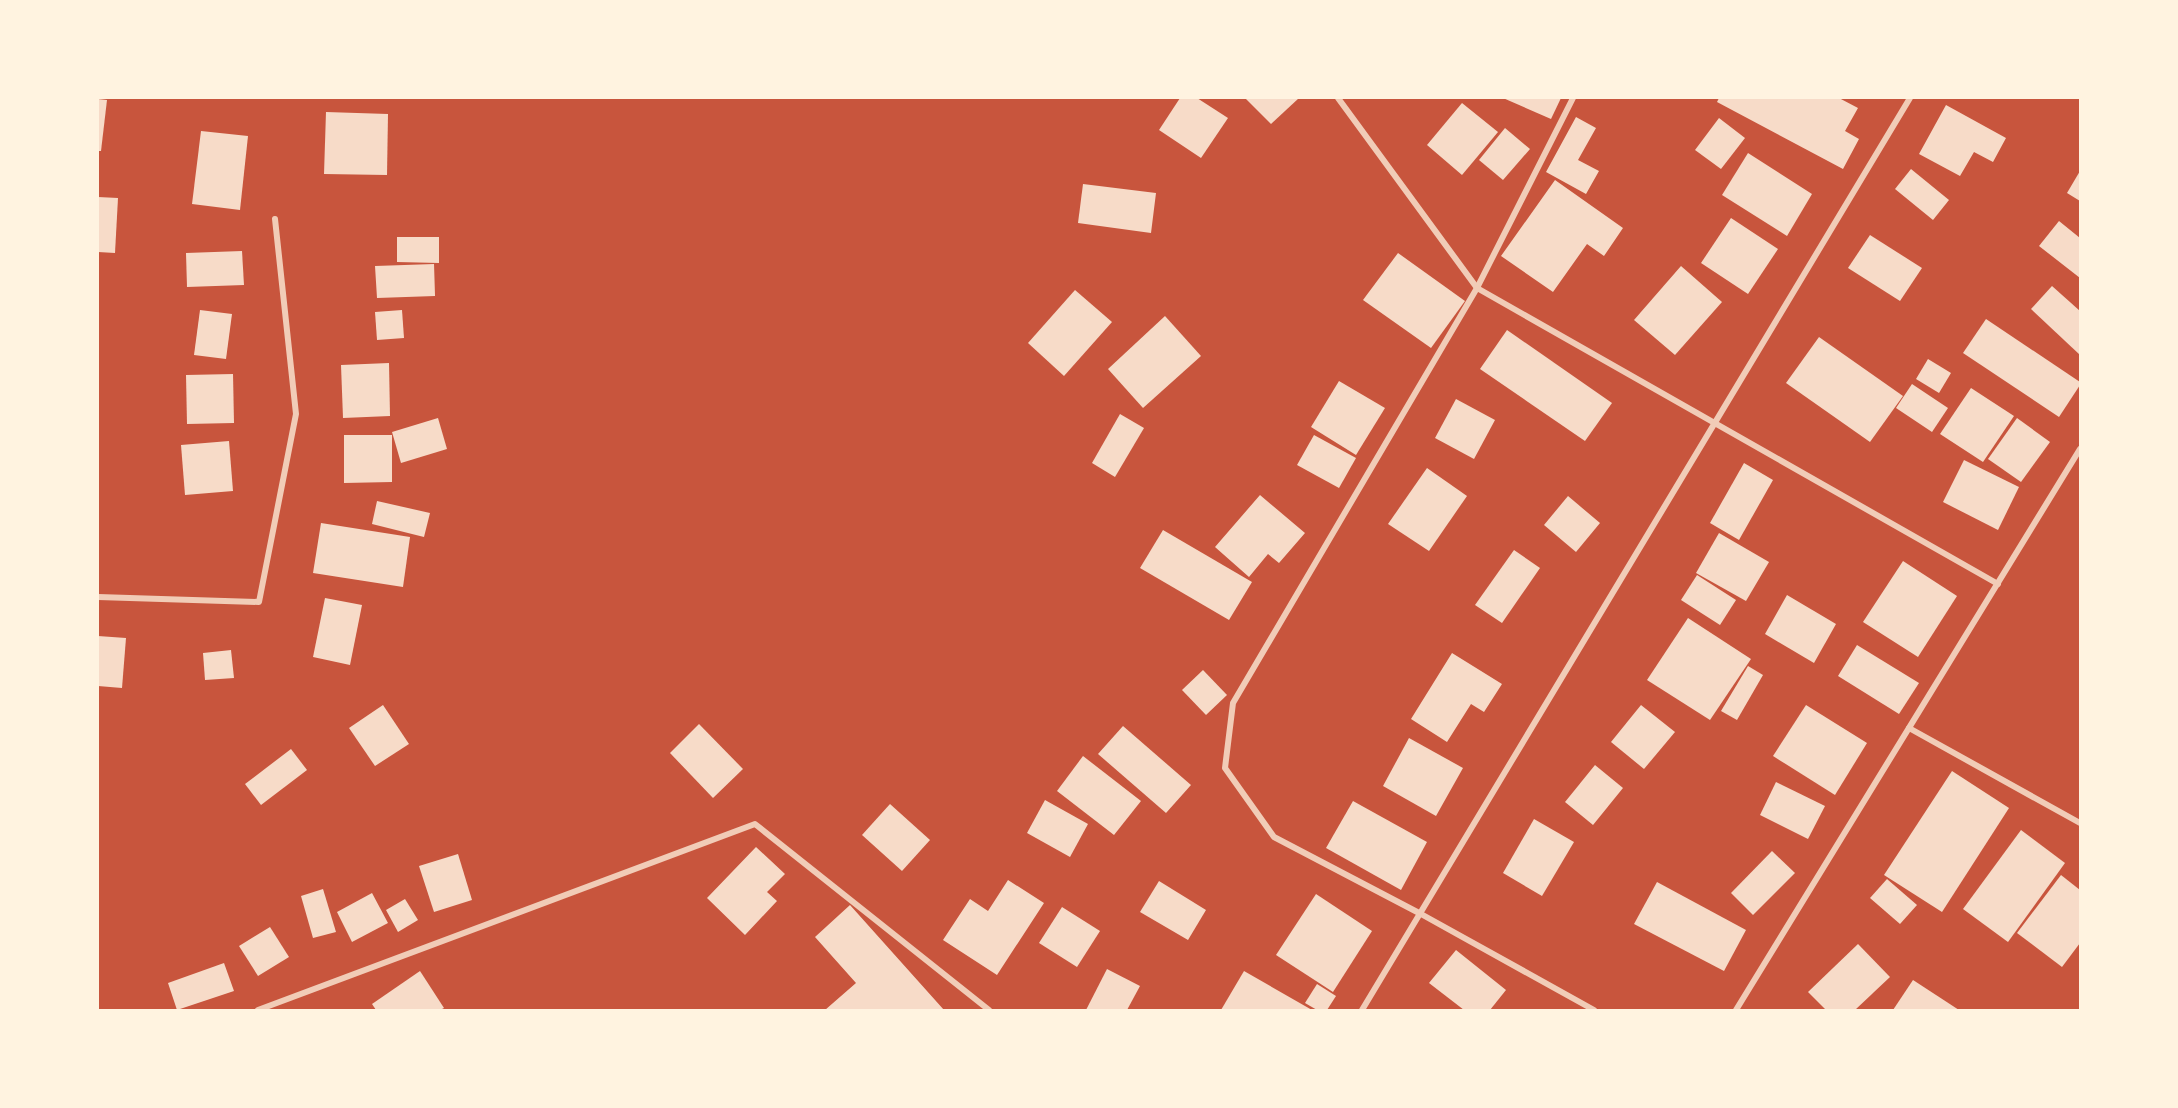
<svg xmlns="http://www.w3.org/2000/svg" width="2178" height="1108" viewBox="0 0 2178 1108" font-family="Barlow,sans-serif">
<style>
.building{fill:#f7dbc8}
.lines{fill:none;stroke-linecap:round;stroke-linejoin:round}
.minor{stroke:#f1ccb7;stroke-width:6}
</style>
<rect width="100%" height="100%" fill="#c8553d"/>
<g class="building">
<path d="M1180,98H1197L1228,118L1201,158L1159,130Z"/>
<path d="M1245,98H1299L1271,124Z"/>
<path d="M1503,98H1561L1551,119Z"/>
<path d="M1719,98H1839L1858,108L1845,131L1859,139L1843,169L1717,102Z"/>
<path d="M98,99L107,100L101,151H98Z"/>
<path d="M1462,103L1498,132L1462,175L1427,145Z"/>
<path d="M1946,105L2006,138L1993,162L1974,152L1960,176L1919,154Z"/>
<path d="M326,112L388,114L387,175L324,174Z"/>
<path d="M1576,117L1596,128L1578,160L1599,171L1586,194L1546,172Z"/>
<path d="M1719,118L1745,138L1721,169L1695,150Z"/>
<path d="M1505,128L1530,149L1503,180L1479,160Z"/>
<path d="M201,131L248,136L240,210L192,204Z"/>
<path d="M1748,153L1812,194L1787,236L1722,195Z"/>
<path d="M1911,169L1949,200L1933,220L1895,189Z"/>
<path d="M2080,171V201L2067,193Z"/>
<path d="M1555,180L1623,228L1604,256L1587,244L1553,292L1501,256Z"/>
<path d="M1083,184L1156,193L1151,233L1078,223Z"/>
<path d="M98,197L118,198L115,253L98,252Z"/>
<path d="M1731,218L1778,249L1748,294L1701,263Z"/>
<path d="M2059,221L2080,238V278L2039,246Z"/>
<path d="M1870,235L1922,268L1900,301L1848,268Z"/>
<path d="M397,237H439V263L397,262Z"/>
<path d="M242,251L244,285L187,287L186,253Z"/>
<path d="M1398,253L1465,301L1431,348L1363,300Z"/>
<path d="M434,264L435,296L377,298L375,266Z"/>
<path d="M1681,266L1722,302L1675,355L1634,320Z"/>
<path d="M2052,286L2080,311V355L2031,309Z"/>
<path d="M1075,290L1112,322L1064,376L1028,343Z"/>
<path d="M200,310L232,314L226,359L194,355Z"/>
<path d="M402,310L404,338L377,340L375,312Z"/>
<path d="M1165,316L1201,356L1143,408L1108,369Z"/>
<path d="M1986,319L2080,382V385L2059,417L1963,353Z"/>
<path d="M1507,330L1612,403L1585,441L1480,369Z"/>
<path d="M1819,337L1903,396L1870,442L1786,383Z"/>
<path d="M1928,359L1951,373L1939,393L1916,379Z"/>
<path d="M389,363L390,416L343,418L341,365Z"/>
<path d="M233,374L234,423L187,424L186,375Z"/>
<path d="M1339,381L1385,408L1356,455L1311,427Z"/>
<path d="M1912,384L1948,408L1932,432L1896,408Z"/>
<path d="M1971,388L2014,416L1983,462L1940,434Z"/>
<path d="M1456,399L1495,420L1474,459L1435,438Z"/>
<path d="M1120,414L1144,428L1115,477L1092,463Z"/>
<path d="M438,418L447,449L401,463L392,432Z"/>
<path d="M2017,418L2050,442L2021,482L1988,459Z"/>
<path d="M344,435H392V482L344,483Z"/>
<path d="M1314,435L1356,458L1339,488L1297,465Z"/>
<path d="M229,441L233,491L185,495L181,445Z"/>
<path d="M1964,460L2019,487L1998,530L1943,502Z"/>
<path d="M1744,463L1773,480L1739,540L1710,523Z"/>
<path d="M1427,468L1467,496L1429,551L1388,524Z"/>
<path d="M1260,495L1305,533L1279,563L1268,554L1249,577L1215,547Z"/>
<path d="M1568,496L1600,523L1576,552L1544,525Z"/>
<path d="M377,501L430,513L424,537L372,524Z"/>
<path d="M321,523L410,537L403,587L313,573Z"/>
<path d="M1163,530L1252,582L1229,620L1140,568Z"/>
<path d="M1719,533L1769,562L1746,601L1696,573Z"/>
<path d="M1514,550L1540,568L1502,623L1475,605Z"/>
<path d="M1903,561L1957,596L1918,657L1863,622Z"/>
<path d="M1697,575L1736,600L1720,625L1681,600Z"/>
<path d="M1787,595L1836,624L1814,663L1765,634Z"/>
<path d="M325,598L362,605L350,665L313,657Z"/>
<path d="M1688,618L1751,659L1710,720L1647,680Z"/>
<path d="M98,636L126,638L122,688L98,686Z"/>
<path d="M1857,645L1919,683L1899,714L1838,676Z"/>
<path d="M231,650L234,678L205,680L203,653Z"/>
<path d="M1452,653L1502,684L1484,712L1471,704L1447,742L1411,719Z"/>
<path d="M1748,666L1763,675L1737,720L1721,711Z"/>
<path d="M1203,670L1227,695L1206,715L1182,690Z"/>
<path d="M383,705L409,744L375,766L349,728Z"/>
<path d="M1641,705L1675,732L1644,769L1611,742Z"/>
<path d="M1806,705L1867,743L1835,795L1773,756Z"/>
<path d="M699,724L743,769L713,798L670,753Z"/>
<path d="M1123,726L1191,785L1166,813L1098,754Z"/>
<path d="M1409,738L1463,768L1436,816L1383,786Z"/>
<path d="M291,749L307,770L261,805L245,784Z"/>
<path d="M1083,756L1141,801L1114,835L1057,791Z"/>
<path d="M1595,765L1623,788L1593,825L1565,802Z"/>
<path d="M1952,771L2009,808L1942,912L1884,875Z"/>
<path d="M1776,782L1825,806L1808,839L1760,815Z"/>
<path d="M1045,800L1088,824L1070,857L1027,833Z"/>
<path d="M1353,801L1427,842L1401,890L1326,848Z"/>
<path d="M890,804L930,840L902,871L862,835Z"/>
<path d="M1534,819L1574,842L1542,896L1503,873Z"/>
<path d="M2021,830L2065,863L2008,942L1963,909Z"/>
<path d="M756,847L785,874L767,892L777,901L745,935L707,898Z"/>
<path d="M1772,851L1795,873L1753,915L1731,893Z"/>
<path d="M458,854L472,900L434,912L419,866Z"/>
<path d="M2061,875L2080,890V943L2062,967L2017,933Z"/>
<path d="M1887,879L1917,905L1900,924L1870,898Z"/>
<path d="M1008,880L1044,903L997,975L943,940L970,899L988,911Z"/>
<path d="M1159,881L1206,910L1188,940L1140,912Z"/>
<path d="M1657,882L1746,930L1724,971L1634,924Z"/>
<path d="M323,889L336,932L313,938L301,896Z"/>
<path d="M372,893L388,923L352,942L337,912Z"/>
<path d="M1316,894L1372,931L1333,992L1276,955Z"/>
<path d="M405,899L418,920L398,932L386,910Z"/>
<path d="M850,905L944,1010H825L856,983L815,937Z"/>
<path d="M1062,907L1100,931L1077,967L1039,943Z"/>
<path d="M270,927L289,957L258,976L239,946Z"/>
<path d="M1858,944L1890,977L1855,1010H1826L1808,992Z"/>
<path d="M1456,950L1506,990L1490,1010H1464L1429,983Z"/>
<path d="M224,963L234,991L177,1010L168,983Z"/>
<path d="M1107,969L1140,986L1127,1010H1086Z"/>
<path d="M420,971L444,1008L440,1010H376L372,1004Z"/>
<path d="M1244,971L1312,1010H1221Z"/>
<path d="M1913,980L1959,1010H1893Z"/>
<path d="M1317,984L1336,996L1327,1010H1317L1305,1003Z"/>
</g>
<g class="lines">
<g class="minor">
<path d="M1338,98L1477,288L1998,584"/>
<path d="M1573,98L1477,288L1233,703L1225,768L1274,837L1421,914L1594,1010"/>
<path d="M98,597L259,602L296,414L275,219"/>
<path d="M1909,728L2080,823"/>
<path d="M258,1010L755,824L989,1010"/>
<path d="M1362,1010L1910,98"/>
<path d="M1736,1010L2080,449"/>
</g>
</g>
<rect width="2178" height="1108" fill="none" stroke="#fff3e0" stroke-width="198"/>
</svg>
